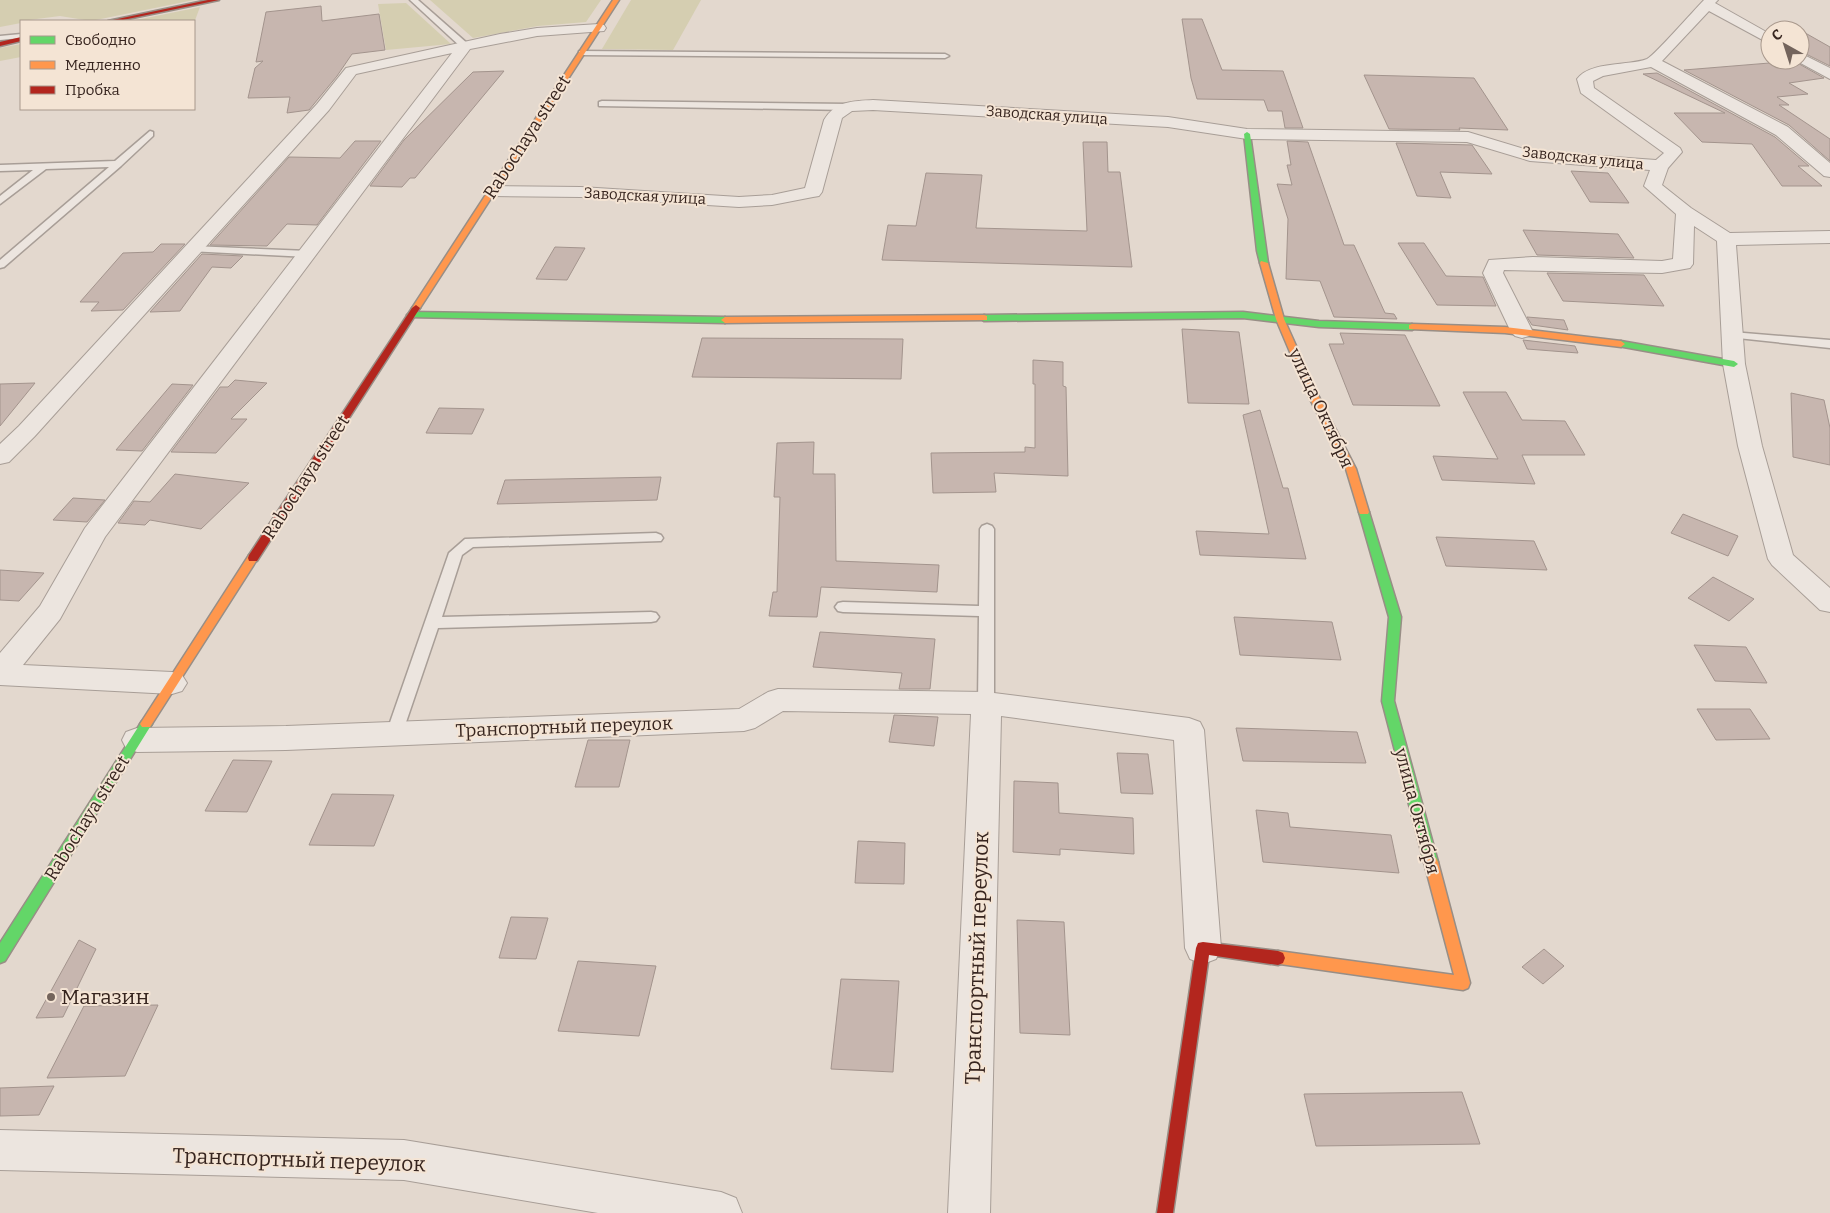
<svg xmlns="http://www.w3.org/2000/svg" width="1830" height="1213" viewBox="0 0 1830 1213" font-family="Bitter,serif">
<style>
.green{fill:#d5ceb1}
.building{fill:#c7b6af;stroke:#a3948d}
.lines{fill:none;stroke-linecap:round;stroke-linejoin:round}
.lane-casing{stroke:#a89e97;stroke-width:3}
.street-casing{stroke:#a89e97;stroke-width:2}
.fast-casing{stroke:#988e86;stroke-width:3}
.slow-casing{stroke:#988e86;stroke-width:3}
.jam-casing{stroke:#988e86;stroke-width:3}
.lane{fill:#ece5df;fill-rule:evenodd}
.street{fill:#ece5df;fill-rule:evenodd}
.fast{fill:#63d668;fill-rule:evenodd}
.slow{fill:#ff974d;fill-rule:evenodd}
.jam{fill:#b3261e;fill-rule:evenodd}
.poi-dot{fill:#73645c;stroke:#f4e4d4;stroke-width:2}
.labels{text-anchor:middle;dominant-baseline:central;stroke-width:4;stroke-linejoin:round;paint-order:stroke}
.far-street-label{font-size:15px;fill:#37251f;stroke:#f4e4d4}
.street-label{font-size:18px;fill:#37251f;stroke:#f4e4d4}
.near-street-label{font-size:21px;fill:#37251f;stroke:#f4e4d4}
.near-poi-label{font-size:21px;fill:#37251f;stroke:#f4e4d4;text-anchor:start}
</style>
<rect width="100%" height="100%" fill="#e3d8ce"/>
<g class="green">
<path d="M0,0H194L91,21L60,16L21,21V23L0,27Z"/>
<path d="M430,0H601L586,22L538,26L473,38Z"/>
<path d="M631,0H701L673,50L602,49Z"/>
<path d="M406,3L451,44L386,50L378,4Z"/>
<path d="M200,7L194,23V21H131Z"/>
<path d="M21,44V57L0,61V48Z"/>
</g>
<g class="building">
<path d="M321,6L322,21L379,14L385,50L352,54L337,76L309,110L287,113L290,97L248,98L255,68L263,61L256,62L266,12Z"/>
<path d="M1182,19H1202L1222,70L1283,71L1303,128H1285L1282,111H1268L1264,100L1197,99L1191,78Z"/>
<path d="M1800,30L1830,47V66L1800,51Z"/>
<path d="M1794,61L1824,78L1789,83L1808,94L1777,97L1789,105H1779L1830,139V161L1789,125L1684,70Z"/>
<path d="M504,71L415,178H410L402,187L370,186L404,140L473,72Z"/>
<path d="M1657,73L1775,137L1809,166H1798L1822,186H1782L1752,144L1702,142L1674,113H1725L1643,74Z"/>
<path d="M1364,75L1474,78L1508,130L1459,128L1460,130L1389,129Z"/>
<path d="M355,141H381L317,225L287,224L267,246L210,245L289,157L340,158Z"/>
<path d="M1287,141L1308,142L1344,245H1354L1385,313L1394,314L1397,319L1334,317L1320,281L1286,279L1288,219L1277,184L1292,185L1287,165H1291Z"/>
<path d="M1083,142H1107L1108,172H1120L1132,267L882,260L888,225L916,226L926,173L982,175L976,228L1087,231Z"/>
<path d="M1396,143L1472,145L1492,174L1440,172L1451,198L1417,196Z"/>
<path d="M1571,171L1608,173L1629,203L1590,202Z"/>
<path d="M1523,230L1618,234L1634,258L1537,255Z"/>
<path d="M1398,243H1424L1446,276L1483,277L1496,306L1437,305Z"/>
<path d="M161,244H185L123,310L91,311L99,302H80L123,253L153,252Z"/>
<path d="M555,247L585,248L567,280L536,279Z"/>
<path d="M202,254L243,256L231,268L212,267L180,311L150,312Z"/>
<path d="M1547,273L1644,275L1664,306L1563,301Z"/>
<path d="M1527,317L1564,320L1568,330L1532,325Z"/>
<path d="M1182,329L1239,332L1249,404L1188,403Z"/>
<path d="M1340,333L1405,335L1440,406L1353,405L1329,344H1344Z"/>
<path d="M702,338L903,339L901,379L692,377Z"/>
<path d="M1523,340L1575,346L1578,353L1527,349Z"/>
<path d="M1033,360L1063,362V386L1066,387L1068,476L994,473L996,492L933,493L931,453L1025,452V447L1035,448V384H1033Z"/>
<path d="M235,380L267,383L231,419H247L216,453L171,452L220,387H228Z"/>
<path d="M35,383L0,426V384Z"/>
<path d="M172,384L193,385L142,451L116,450Z"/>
<path d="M1463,392H1506L1522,420L1565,421L1585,455H1522L1535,484L1442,480L1433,456L1498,459Z"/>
<path d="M1791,393L1824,400L1830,428V465L1793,457Z"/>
<path d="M439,408L484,409L472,434L426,433Z"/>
<path d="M1260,410L1283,488H1288L1306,559L1200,555L1196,531L1269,534L1243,415Z"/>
<path d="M814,442L813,474H835L836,561L939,565L937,592L821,587L817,617L769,616L773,592H777L780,497H774L777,443Z"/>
<path d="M175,474L249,483L201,529L150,520L145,525L118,523L134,501L150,502Z"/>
<path d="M661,477L657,500L497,504L505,480Z"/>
<path d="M73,498L105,500L87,522L53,520Z"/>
<path d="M1683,514L1738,536L1728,556L1671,533Z"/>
<path d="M1436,537L1534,541L1547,570L1446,566Z"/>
<path d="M0,570L44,573L19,601L0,600Z"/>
<path d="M1713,577L1754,599L1729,621L1688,598Z"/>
<path d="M1234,617L1332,622L1341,660L1240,655Z"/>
<path d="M820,632L935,639L930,689H899L902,673L813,667Z"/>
<path d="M1694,645L1746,647L1767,683L1715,681Z"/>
<path d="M1697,709H1750L1770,739L1716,740Z"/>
<path d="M894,715L938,717L934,746L889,742Z"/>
<path d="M1236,728L1357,732L1366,763L1243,761Z"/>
<path d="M588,740H630L619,787H575Z"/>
<path d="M1117,753L1148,754L1153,794L1121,793Z"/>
<path d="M233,760L272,761L247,812L205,811Z"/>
<path d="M1014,781L1058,783L1059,813L1133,818L1134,854L1060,849V855L1013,852Z"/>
<path d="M332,794L394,795L374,846L309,845Z"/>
<path d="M1256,810L1288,813L1290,827L1391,835L1399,873L1263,862Z"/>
<path d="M858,841L905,843L904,884L855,883Z"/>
<path d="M511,917L548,918L536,959L499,958Z"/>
<path d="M1017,920L1064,922L1070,1035L1020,1033Z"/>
<path d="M79,940L96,949L63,1017L36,1018Z"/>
<path d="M1544,949L1564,966L1543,984L1522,967Z"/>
<path d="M578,961L656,966L639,1036L558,1031Z"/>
<path d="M841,979L899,981L893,1072L831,1069Z"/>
<path d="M158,1005L125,1076L47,1078L84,1006Z"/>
<path d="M54,1086L39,1115L0,1116V1088Z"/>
<path d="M1462,1092L1480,1144L1316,1146L1304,1094Z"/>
</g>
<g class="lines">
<defs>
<g id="lane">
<path d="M410,0H418L468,44V48H462Z"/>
<path d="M21,34V38L0,40V36Z"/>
<path d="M579,51L945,54L949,56L945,58L582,55H579Z"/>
<path d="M602,101L849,104L853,107L849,110L599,106V102Z"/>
<path d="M150,131L153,132V136L121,166L4,267L0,268V260L109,167L46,169L0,204V196L33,170L0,171V165L115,161Z"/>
<path d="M193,246L308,251L313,254L308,257L189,251L188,249L189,247Z"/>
<path d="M1732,332L1830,340V348L1728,337L1726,335Z"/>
<path d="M987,524L992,526L994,529V703L992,707L986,709L980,707L978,703L979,616L843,612L838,611L835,607L838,603L843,602L979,606L980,529L982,526Z"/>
<path d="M656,533L661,535L663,538L661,541L473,547L462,555L442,617L651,612L656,613L659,617L656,621L651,622L438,628L402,734L400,739L394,740L388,739L386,734L449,553L465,539Z"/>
</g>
<g id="street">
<path d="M1704,0H1718L1715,3L1770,34V44L1709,11L1662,61L1788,127L1830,163V177L1824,176L1776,135L1651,67L1603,76L1593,81L1594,88L1680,148L1682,152L1668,168L1662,185L1691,208L1730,233L1830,231V243L1736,245L1745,364L1762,446L1793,555L1830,588V612L1820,610L1772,565L1768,559L1738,446L1723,364L1717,241L1694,226L1693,264L1690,268L1662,273L1504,270L1503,273L1533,332L1529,336L1522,338L1515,336L1511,332L1483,273L1489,260L1533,257L1662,261L1673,259L1676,214L1644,186L1650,170L1530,161L1467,142L1247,139L1168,127L873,110L852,111L842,118L822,192L819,196L813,197L772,205L739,207L581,197L492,196L486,195L483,191L486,187L492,186L581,187L739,197L772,195L805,188L824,120C835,101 853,101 873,100L1168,117L1247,129L1468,132L1531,151L1656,160L1664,153L1581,93L1577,79C1590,61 1629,66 1647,59C1655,55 1694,10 1704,0Z"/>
<path d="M599,24L604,25L606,28L604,31L537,36L470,49L105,537L60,619L23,665L172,672L182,675L187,683L182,691L172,694L0,685V653L40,606L85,528L452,53L356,74L329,110L35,436L9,462L0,464V444L19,426L317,104L346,68L500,34L537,28Z"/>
<path d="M1800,53L1830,68V79L1795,60H1800Z"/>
<path d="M778,689L986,692L1189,718L1200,722L1204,730L1221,948L1216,959L1203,964L1190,959L1185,948L1174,740L1001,716L990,1213H948L971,714L783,711L755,728L744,731L286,750L137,752L126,748L122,740L126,732L137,728L286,726L739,709L768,692Z"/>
<path d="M0,1130L404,1140L721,1192L736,1198L742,1213H598L404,1180L0,1170Z"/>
</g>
<g id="fast">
<path d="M1247,132L1250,134L1268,263L1264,265L1260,263L1257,251L1244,134Z"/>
<path d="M411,312L725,317L729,320L725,323L408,317L407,315Z"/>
<path d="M1243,312L1319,321L1412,324L1416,327L1412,330L1319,327L1243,318L984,321L980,318L984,315Z"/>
<path d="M1621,341L1734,361L1738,364L1734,367L1618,346V342Z"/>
<path d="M1364,509L1369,512L1401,617L1394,701L1438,862L1436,866L1431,868L1426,866L1424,862L1382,701L1389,617L1359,512Z"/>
<path d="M146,719L150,721L152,724L150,727L5,961L0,963V943L142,721Z"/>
</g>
<g id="slow">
<path d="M613,0H619L420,308L416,311L413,310L412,308Z"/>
<path d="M1261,261L1268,263L1284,319L1319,397L1356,469L1369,512L1368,514H1360L1359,512L1346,469L1309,397L1276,319L1260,263Z"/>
<path d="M984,315L987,316V320L725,323L721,320L725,317Z"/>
<path d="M1412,324L1505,327L1621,341L1625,344L1621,347L1505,333L1409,329V325Z"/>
<path d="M253,554L258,558L150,727H142L140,724L142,721L249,555Z"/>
<path d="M1431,856L1436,858L1438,862L1470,983L1468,988L1463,990L1273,963L1271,958L1273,953L1278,951L1454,975L1424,862L1426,858Z"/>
</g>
<g id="jam">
<path d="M208,0H219L118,21H108Z"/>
<path d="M21,37V41L0,46V42Z"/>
<path d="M416,305L420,308L257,561H249L248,558L249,555L412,308Z"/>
<path d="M1203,942L1278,951L1283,953L1285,958L1283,963L1278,965L1209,955L1173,1213H1157L1196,948L1198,943Z"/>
</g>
</defs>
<use href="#lane" class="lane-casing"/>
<use href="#street" class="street-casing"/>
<use href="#fast" class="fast-casing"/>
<use href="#slow" class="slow-casing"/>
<use href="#jam" class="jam-casing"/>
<use href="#lane" class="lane"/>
<use href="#street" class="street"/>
<use href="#fast" class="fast"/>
<use href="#slow" class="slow"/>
<use href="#jam" class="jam"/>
</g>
<circle class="poi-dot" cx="51" cy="997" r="5"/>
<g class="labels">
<g class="far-street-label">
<text transform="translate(1047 115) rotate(4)">Заводская улица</text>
<text transform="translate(1583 158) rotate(6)">Заводская улица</text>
<text transform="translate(645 196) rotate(3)">Заводская улица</text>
</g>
<g class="street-label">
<text transform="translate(527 137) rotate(-57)">Rabochaya street</text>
<text transform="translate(1321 408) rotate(65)">улица Октября</text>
<text transform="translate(306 477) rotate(-57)">Rabochaya street</text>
<text transform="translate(564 727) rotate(-2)">Транспортный переулок</text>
<text transform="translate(1417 811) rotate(75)">улица Октября</text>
<text transform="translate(87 818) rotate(-58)">Rabochaya street</text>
</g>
<g class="near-street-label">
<text transform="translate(977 958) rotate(-88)">Транспортный переулок</text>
<text transform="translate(299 1160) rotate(2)">Транспортный переулок</text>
</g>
<g class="near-poi-label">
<text x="61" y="997">Магазин</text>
</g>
</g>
<rect x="20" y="20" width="175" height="90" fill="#f4e4d4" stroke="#a8988c"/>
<rect x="30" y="36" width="25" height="8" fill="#63d668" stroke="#a8988c"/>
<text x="65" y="45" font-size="15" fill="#37251f">Свободно</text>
<rect x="30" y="61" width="25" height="8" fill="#ff974d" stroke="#a8988c"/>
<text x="65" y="70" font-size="15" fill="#37251f">Медленно</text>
<rect x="30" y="86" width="25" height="8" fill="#b3261e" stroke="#a8988c"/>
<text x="65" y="95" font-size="15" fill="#37251f">Пробка</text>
<g transform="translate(1785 45) rotate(321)"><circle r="24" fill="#f4e4d4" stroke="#a8988c"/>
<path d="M0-4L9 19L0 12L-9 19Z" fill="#73645c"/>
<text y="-8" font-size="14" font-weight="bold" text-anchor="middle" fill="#37251f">С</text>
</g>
</svg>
